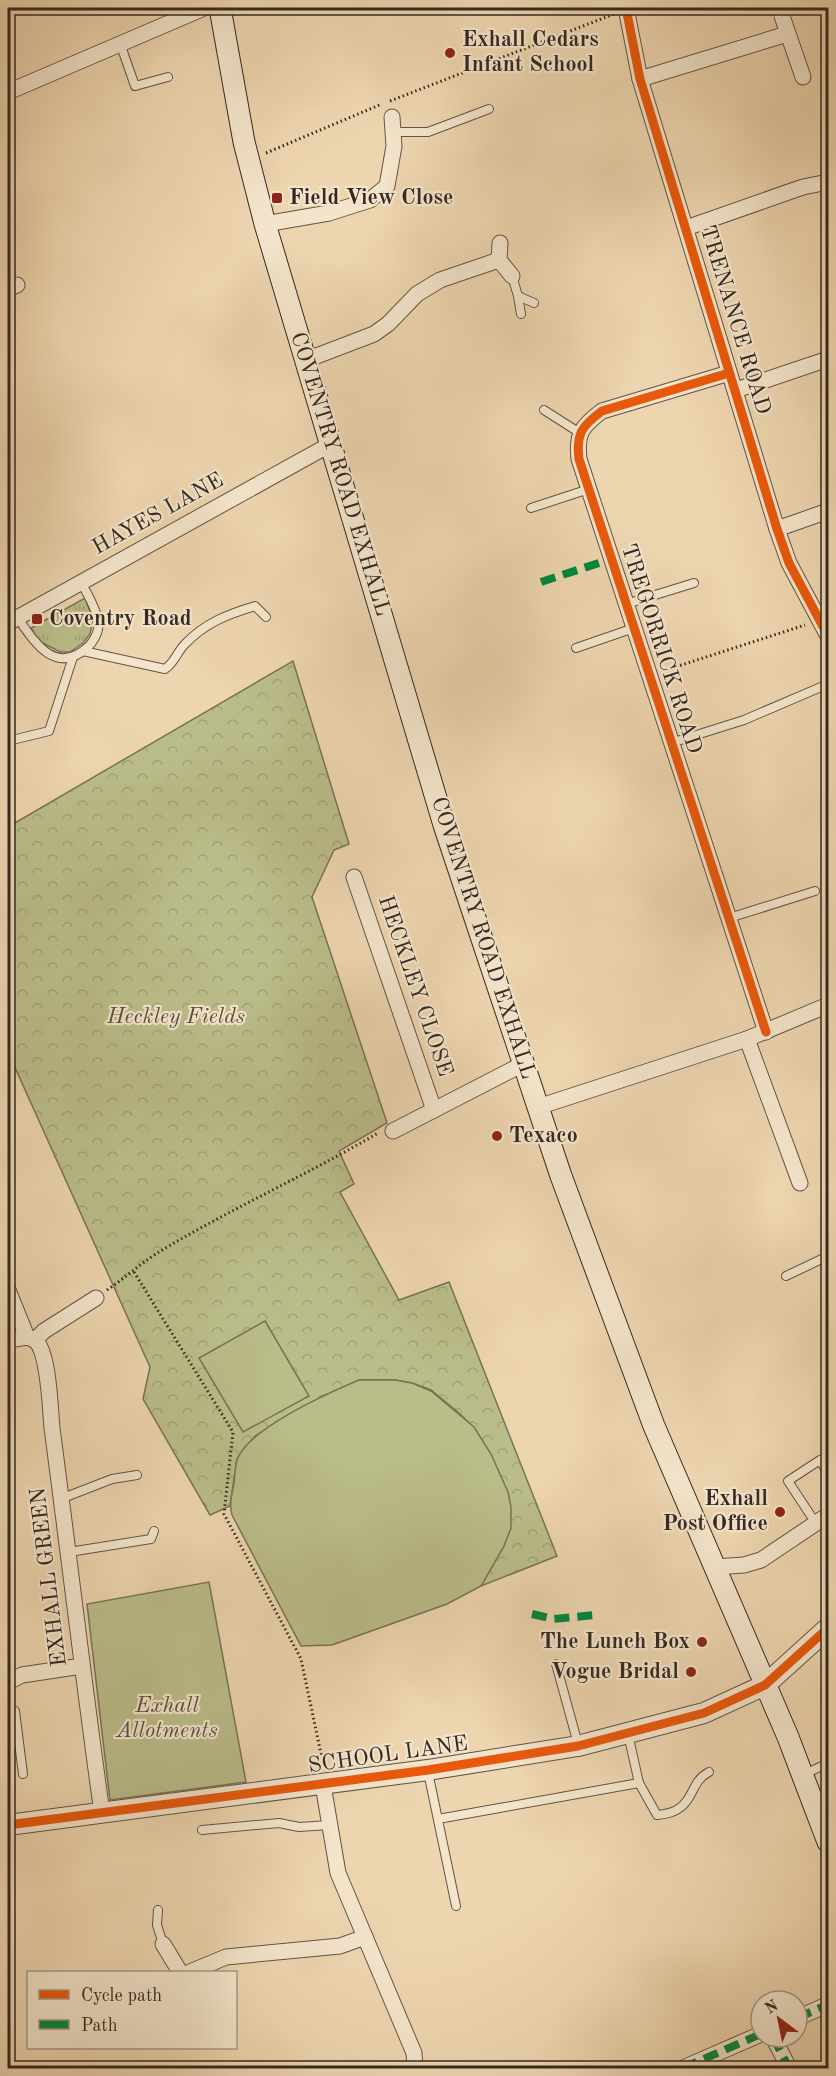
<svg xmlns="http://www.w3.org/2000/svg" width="836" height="2076" viewBox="0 0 836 2076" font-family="'Old Standard TT',serif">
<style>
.grass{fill:url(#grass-tufts);stroke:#777356;stroke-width:1.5}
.park{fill:url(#park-crowns);stroke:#777356;stroke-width:1.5}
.garden{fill:#babd8a;stroke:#777356;stroke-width:1.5}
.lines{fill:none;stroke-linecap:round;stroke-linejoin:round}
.service-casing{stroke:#625445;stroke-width:10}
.minor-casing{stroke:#625445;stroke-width:17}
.tertiary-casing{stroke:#625445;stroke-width:22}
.secondary-casing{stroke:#342922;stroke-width:23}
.path{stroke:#342922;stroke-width:3;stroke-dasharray:1.5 3;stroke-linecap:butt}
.service{stroke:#f3e4cb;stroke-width:8}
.minor{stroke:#f3e4cb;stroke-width:15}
.tertiary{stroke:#f3e4cb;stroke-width:20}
.secondary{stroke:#f3e4cb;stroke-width:21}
.quiet{stroke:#00873e;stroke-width:8;stroke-dasharray:15 8;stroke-linecap:butt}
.cycleway-casing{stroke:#f3e4cb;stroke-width:13}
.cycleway{stroke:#e8590c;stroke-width:9}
.poi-dot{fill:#8f2418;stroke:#f3e4cb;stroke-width:2}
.labels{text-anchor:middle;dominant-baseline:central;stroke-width:4.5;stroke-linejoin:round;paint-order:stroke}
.poi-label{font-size:22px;font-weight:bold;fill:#342922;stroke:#f3e4cb;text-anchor:start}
.street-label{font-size:22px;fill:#342922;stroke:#f3e4cb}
.park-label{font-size:22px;font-style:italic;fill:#564e3c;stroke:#f3e4cb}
</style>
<defs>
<pattern id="grass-tufts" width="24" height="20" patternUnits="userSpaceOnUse" patternTransform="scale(1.5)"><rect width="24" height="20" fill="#babd8a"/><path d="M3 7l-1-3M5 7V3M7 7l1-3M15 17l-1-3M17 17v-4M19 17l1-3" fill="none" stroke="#a0a277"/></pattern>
<pattern id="park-crowns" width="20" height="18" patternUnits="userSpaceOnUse" patternTransform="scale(1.5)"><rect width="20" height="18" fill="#babd8a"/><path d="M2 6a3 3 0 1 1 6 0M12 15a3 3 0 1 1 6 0" fill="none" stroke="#a0a277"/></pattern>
</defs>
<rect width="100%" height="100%" fill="#edd5af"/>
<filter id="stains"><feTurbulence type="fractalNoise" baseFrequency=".00333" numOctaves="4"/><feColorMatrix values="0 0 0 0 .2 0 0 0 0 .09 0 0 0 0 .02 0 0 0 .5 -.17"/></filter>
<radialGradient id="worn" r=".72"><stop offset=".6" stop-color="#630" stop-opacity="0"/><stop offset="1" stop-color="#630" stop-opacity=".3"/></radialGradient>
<path class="grass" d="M85,598L93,620L90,634L83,643L70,652H60L39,641L31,628Z"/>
<path class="park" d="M293,661L349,844L334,850L312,897L387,1123L339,1151L354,1184L340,1192L399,1300L449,1282L557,1556L481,1586L504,1546L491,1455L474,1428L459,1413L431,1390L412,1383L395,1380H359L321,1397L255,1436L237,1459L230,1506L210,1515L143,1399L150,1367L8,1052V827Z"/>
<g class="garden">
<path d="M265,1321L309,1396L243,1432L199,1358Z"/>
<path d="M359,1380H395L412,1383L431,1391L474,1427L491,1454L508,1492L511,1507V1528L504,1546L481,1586L447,1604L332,1645L301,1646L232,1515C229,1504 232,1494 234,1483C235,1475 235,1467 237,1460C248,1428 329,1393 359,1380Z"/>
<path d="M209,1582L246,1782L110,1800L87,1604Z"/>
</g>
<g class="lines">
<defs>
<g id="service">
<path d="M120,43L135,86L168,77"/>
<path d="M393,132H428L489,109"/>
<path d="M512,276L518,296L521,314"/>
<path d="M518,296L534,303"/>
<path d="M544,410L580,433"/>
<path d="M531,508L589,489"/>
<path d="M626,604L694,583"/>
<path d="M17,617C35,643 56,677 89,646C95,639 100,631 98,621C96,607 87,594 81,582"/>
<path d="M576,648L634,628"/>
<path d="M83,651L165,669C175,662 177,652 185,644C205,623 228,614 255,606L266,617"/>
<path d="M8,741L49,731L73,657"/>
<path d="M671,743L744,720L828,684"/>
<path d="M729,918L815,891"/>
<path d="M786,1276L828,1256"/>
<path d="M63,1498L112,1479L137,1475"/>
<path d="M815,1522L788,1481L820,1460L828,1474"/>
<path d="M69,1552L151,1539L154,1531"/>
<path d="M556,1664L578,1744"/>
<path d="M8,1707L15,1711L23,1774"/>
<path d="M428,1772L456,1906"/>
<path d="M803,1775L828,1763"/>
<path d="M639,1783L657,1815C665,1814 674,1813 681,1807C694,1797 692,1781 709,1772"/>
<path d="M438,1819L639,1783L628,1734"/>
<path d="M202,1830L279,1823L299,1827L329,1825"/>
<path d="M158,1910L157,1925L163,1944"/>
</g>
<g id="minor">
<path d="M626,8L640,79L777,529L789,563L828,636"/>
<path d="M782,16L803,77"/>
<path d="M640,79L787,34"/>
<path d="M8,92L204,8"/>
<path d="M265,224L329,213L370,200L387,186L394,146L392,117"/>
<path d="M686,228L803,187L828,182"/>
<path d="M500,243L499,260L512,276"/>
<path d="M8,289L17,285"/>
<path d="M306,360L374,334L388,324L417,294L440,280L499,260"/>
<path d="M729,373L602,411C582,426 576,433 579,459L766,1032"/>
<path d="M736,390L828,359"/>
<path d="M777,529L828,511"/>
<path d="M8,623L331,444"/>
<path d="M354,877L434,1110"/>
<path d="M747,1039L800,1183"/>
<path d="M538,1107L747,1039L828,1005"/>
<path d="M393,1131L523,1064"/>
<path d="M8,1290L27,1337"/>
<path d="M8,1340L27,1337L35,1340"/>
<path d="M35,1340C49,1352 50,1407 52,1428C69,1556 84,1685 102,1813"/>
<path d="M35,1340L44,1331L96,1298"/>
<path d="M715,1567L744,1565L761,1560L828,1515"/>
<path d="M8,1682L22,1675L82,1666"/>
<path d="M323,1785L338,1873L414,2053L415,2068"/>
<path d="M163,1944L180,1972"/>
<path d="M190,1972L226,1957L340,1946L365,1937"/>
<path d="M797,2018L827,2005"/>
<path d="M773,2037L789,2068"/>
<path d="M683,2068L761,2034"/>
</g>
<path id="tertiary" d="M8,1825L428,1770L578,1746L704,1713L765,1685L828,1628"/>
<path id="secondary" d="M220,8L244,142L265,224L444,825L561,1176L654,1426L788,1737L828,1842"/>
</defs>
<use href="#service" class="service-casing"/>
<use href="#minor" class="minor-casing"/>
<use href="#tertiary" class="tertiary-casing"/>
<use href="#secondary" class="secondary-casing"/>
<g class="path">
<path d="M390,101L614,14"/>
<path d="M266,153L382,104"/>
<path d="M663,671L805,625"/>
<path d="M134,1272L233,1432L224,1514L301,1659L324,1768"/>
<path d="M107,1290C125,1278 141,1263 159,1252C230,1209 307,1175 378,1133"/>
</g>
<use href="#service" class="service"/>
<use href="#minor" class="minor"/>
<use href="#tertiary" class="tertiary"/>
<use href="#secondary" class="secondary"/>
<g class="quiet">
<path d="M541,582L611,559"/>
<path d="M532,1614L553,1619L596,1615"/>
<path d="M797,2018L827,2005"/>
<path d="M773,2037L789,2068"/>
<path d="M683,2068L761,2034"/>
</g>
<defs>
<g id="cycleway">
<path d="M626,8L640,79L777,529L789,563L828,636"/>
<path d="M729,373L602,411C582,426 576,433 579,459L766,1032"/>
<path d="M8,1825L428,1770L578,1746L704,1713L765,1685L828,1628"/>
</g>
</defs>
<use href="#cycleway" class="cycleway-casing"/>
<use href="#cycleway" class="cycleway"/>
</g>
<g class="poi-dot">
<circle cx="450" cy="53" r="6"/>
<rect x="271" y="192" width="12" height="12" rx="3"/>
<rect x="31" y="613" width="12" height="12" rx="3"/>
<circle cx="497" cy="1136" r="6"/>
<circle cx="780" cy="1512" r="6"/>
<circle cx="702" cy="1642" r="6"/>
<circle cx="691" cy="1672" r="6"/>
</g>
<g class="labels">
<g class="poi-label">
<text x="462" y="40">Exhall Cedars<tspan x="462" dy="25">Infant School</tspan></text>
<text x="289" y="198">Field View Close</text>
<text x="49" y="619">Coventry Road</text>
<text x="509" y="1136">Texaco</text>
<text x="768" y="1499" text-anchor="end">Exhall<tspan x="768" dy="25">Post Office</tspan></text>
<text x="690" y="1642" text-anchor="end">The Lunch Box</text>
<text x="679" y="1672" text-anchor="end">Vogue Bridal</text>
</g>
<g class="street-label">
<text transform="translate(735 320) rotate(73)">TRENANCE ROAD</text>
<text transform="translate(340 474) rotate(73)">COVENTRY ROAD EXHALL</text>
<text transform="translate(158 514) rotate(-29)">HAYES LANE</text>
<text transform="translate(661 649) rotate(72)">TREGORRICK ROAD</text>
<text transform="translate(483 938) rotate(72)">COVENTRY ROAD EXHALL</text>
<text transform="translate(415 986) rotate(71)">HECKLEY CLOSE</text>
<text transform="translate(49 1577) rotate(-97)">EXHALL GREEN</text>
<text transform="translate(388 1755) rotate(-8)">SCHOOL LANE</text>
</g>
<g class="park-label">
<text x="176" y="1017">Heckley Fields</text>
<text x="167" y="1706">Exhall<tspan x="167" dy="25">Allotments</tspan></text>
</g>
</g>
<rect width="836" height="2076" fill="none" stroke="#edd5af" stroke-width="30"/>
<rect x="9" y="9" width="818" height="2058" fill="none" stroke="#342922" stroke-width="3"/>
<rect x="15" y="15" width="806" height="2046" fill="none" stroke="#342922" stroke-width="1.5"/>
<rect x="27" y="1971" width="210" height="78" fill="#f3e4cb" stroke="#a79987" stroke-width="1.5"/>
<rect x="39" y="1990" width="30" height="9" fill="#e8590c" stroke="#a79987" stroke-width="1.5"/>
<text x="81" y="2001" font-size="18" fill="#342922">Cycle path</text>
<rect x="39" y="2020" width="30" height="9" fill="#00873e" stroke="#a79987" stroke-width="1.5"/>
<text x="81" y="2031" font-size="18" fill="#342922">Path</text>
<g transform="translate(779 2019) rotate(328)"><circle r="28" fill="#f3e4cb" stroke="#a79987" stroke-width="1.5"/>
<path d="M0-4.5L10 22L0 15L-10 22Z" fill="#8f2418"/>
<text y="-9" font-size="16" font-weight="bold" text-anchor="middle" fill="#342922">N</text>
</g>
<rect width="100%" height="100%" filter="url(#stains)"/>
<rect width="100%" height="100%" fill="url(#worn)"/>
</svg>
